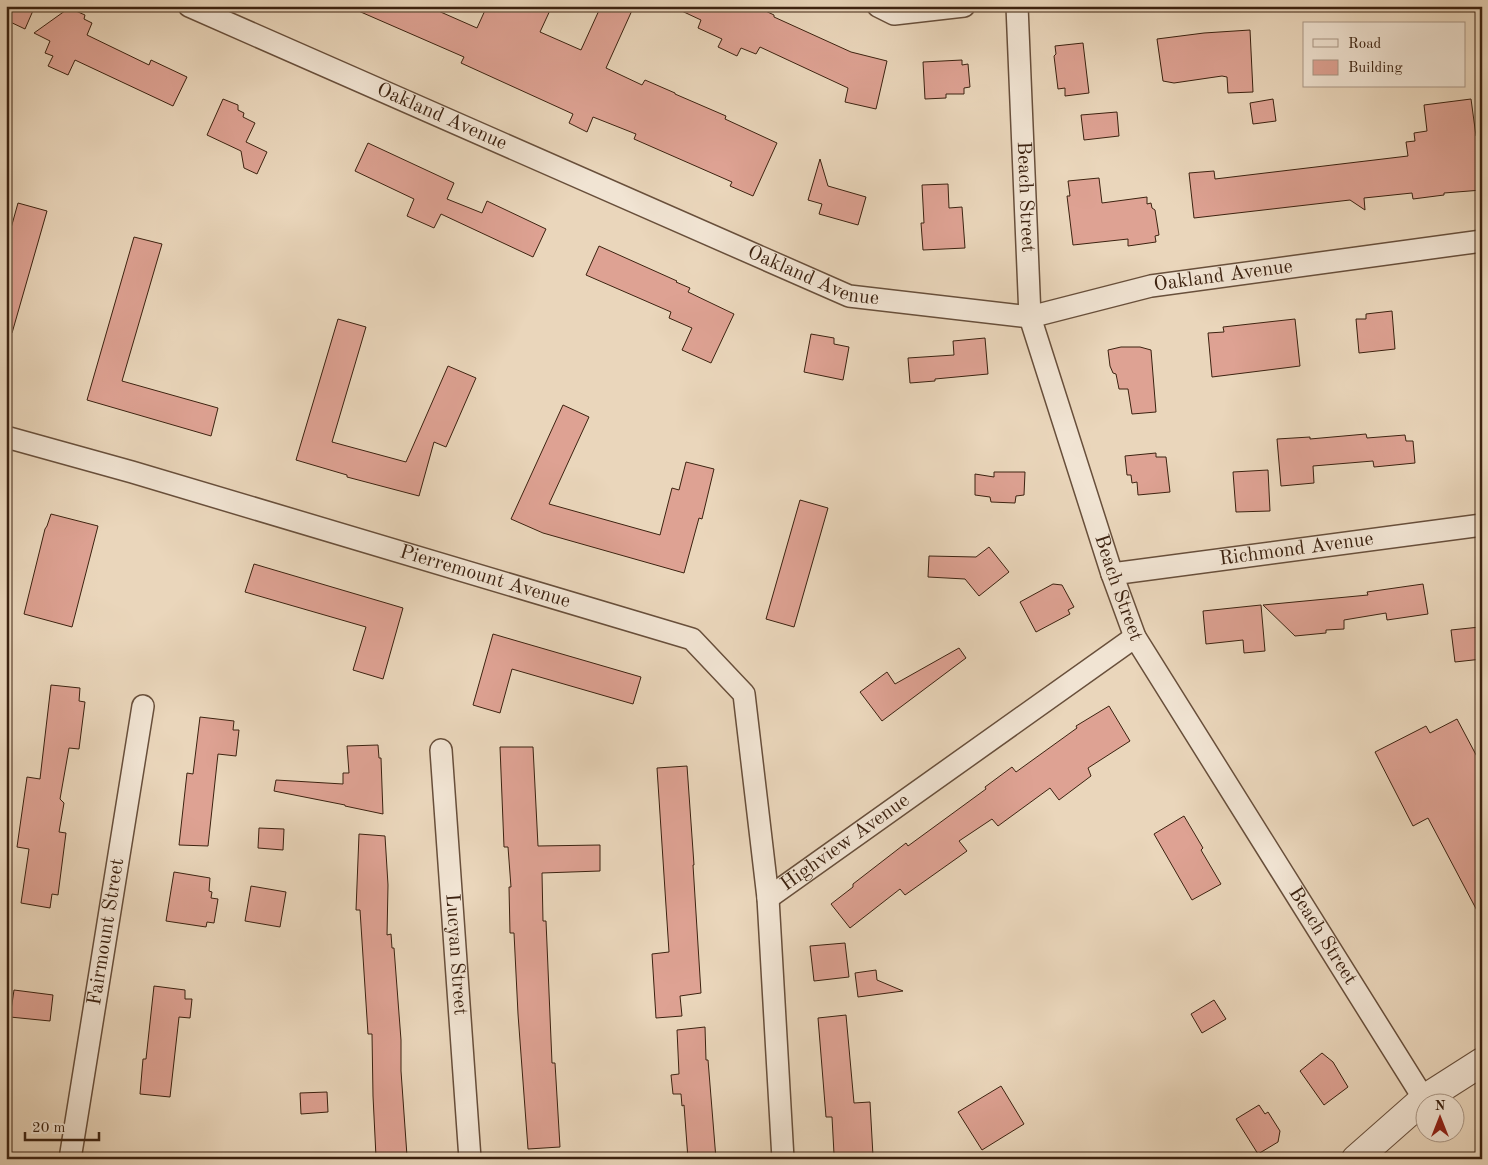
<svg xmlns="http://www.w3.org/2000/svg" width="1488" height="1165" viewBox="0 0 1488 1165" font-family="'Old Standard TT',serif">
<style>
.building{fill:#dea293;stroke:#3c2210}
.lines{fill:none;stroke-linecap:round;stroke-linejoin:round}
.minor-casing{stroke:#684f3b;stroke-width:24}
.tertiary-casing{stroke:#684f3b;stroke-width:30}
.minor{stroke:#f1e4d3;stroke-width:21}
.tertiary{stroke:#f1e4d3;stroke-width:28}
.labels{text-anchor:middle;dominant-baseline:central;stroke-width:4;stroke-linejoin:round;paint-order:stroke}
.street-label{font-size:20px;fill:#3c2210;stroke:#f1e4d3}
</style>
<rect width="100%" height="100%" fill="#ead6bb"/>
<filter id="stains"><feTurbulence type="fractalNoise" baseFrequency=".004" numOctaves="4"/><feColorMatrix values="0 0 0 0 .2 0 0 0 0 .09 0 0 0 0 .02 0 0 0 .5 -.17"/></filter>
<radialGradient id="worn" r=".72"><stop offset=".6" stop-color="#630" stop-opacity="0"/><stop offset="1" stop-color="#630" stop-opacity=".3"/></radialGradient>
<g class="building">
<path d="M6,6H35L25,29L6,20Z"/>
<path d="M347,6H427L477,28L487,6H552L540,32L581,50L601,6H634L606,68L642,85L645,80L675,93V94L726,116L725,119L777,143L753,196L730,186L732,182L634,139L636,134L593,117L587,132L569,123L573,114L461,63L464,57Z"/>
<path d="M671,6H755L774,15V17L851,52L887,61L876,109L845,102L848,88L760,47L756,54L741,48L737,56L718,47L722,39L698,28L701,20Z"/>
<path d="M69,8L85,15L84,19L92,23L87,35L149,65L151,60L187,77L173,106L75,60L68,75L48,66L53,56L45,53L50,41L34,33Z"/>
<path d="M1250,30L1253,92L1228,93L1227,77L1222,76L1174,83L1163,81L1157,39L1204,33Z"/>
<path d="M1083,43L1089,93L1065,96V88L1058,89L1054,56L1056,54L1055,46Z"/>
<path d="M962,60V65L968,64L970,87L964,88V94H946V98L925,99L923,62Z"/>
<path d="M223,99L238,105V110L244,113L243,117L255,123L246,142L267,152L257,174L244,168L241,151L207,135Z"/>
<path d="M1273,99L1276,121L1253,124L1250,103Z"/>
<path d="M1471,99L1476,136H1482V190L1444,193V195L1413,199L1412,193L1364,198L1365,210L1350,200L1194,218L1189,173L1214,171L1215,179L1408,156L1406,142L1415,141L1414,133L1427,131L1424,105Z"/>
<path d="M1117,112L1119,136L1084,140L1081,115Z"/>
<path d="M368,143L454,183L447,199L482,213L487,201L546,229L533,257L441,214L434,228L407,216L414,199L355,171Z"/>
<path d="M820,159L828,186L866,197L858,225L819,214L822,204L808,200Z"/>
<path d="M1099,178L1102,203L1147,197V204L1151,203L1152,208L1155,210L1159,235L1155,236L1156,242L1128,246V239L1073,245L1067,196H1070L1068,181Z"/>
<path d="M948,184L949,208L962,207L965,248L923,250L921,223H924L922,185Z"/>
<path d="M18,203L47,211L12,333H6V246Z"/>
<path d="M134,237L162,244L122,381L218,408L211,436L87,400Z"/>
<path d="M599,246L677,281L676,282L690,288L688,292L734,314L711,363L682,350L692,328L669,318L671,312L586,275Z"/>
<path d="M1392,311L1395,349L1359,353L1356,319H1366V314Z"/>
<path d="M338,319L366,327L332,442L406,462L448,366L476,378L446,447L434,442L419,496L347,477V475L296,460Z"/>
<path d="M1295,319L1300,366L1212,377L1208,333L1224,332L1223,327Z"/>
<path d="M811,334L834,338V344L849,347L843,380L804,372Z"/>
<path d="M985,338L988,374L935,379V381L910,383L908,358L954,355L953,341Z"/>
<path d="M1121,347H1140L1151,350L1156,412L1132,414L1128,389H1119L1116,374L1113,373L1110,366L1108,350Z"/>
<path d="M563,405L589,417L549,504L660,535L672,488L679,490L686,462L714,469L702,519L699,518L684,573L543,533L511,519Z"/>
<path d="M1366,434L1367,438L1405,435L1406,441H1413L1415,463L1374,467L1373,461L1313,466L1314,483L1281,486L1277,439L1310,437V439Z"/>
<path d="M1156,453V457H1166L1170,492L1138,495L1137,482L1132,483L1131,475H1127L1125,456Z"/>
<path d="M1268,470L1270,511L1236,512L1233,472Z"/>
<path d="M994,472H1025L1024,495L1016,496L1015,503L991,502L990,497L975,495V474L994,477Z"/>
<path d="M800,500L828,508L794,627L766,619Z"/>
<path d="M51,514L98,526L72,627L24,614L45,529L47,526Z"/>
<path d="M989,547L1009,572L979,596L965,579L928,577L929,556L976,557Z"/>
<path d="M254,564L403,608L383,679L353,670L366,627L245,592Z"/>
<path d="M1053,584L1062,585L1074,607L1068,610L1070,614L1036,632L1020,602Z"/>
<path d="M1423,584L1428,614L1387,620L1386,613L1344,620V629L1326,630V633L1295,636L1263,605L1368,595L1367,592Z"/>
<path d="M1261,605L1265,651L1244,653L1243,640L1206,644L1203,611Z"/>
<path d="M1480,627L1482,659L1455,662L1451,630Z"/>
<path d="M493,634L641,677L633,704L512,669L500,713L473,705Z"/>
<path d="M959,648L966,658L882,721L860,692L887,672L895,684Z"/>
<path d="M51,685L80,688L79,701L85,702L79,749L69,748L60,799L64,803L59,832L66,833L58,895L52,894L50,908L21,903L29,849L17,847L27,777L40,779Z"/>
<path d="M1109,706L1130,741L1088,768L1091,776L1059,800L1050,788L998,826L992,819L959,841L967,851L905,895L900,889L850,928L831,904L853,887V884L906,843L908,846L986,789L985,787L1012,767L1016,772L1077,728L1076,726Z"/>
<path d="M200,717L234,721L233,730H239L236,756L218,754L208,846L179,845L187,773L193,774Z"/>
<path d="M1457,719L1482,766V920L1428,818L1413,826L1375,752L1426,726L1430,733Z"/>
<path d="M378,745L379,758H381L383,814L345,806V805L274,791L276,780L343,784V773H349L347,746Z"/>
<path d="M500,747H533L538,846L600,845V871L542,873L543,921H546L552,1063H555L560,1147L528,1149L518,1014L514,933H510L509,887H511L508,847H504Z"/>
<path d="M687,766L694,865H693L701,993L680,996L682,1016L656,1018L652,954L669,952L657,768Z"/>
<path d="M1184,816L1203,848L1201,850L1221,884L1192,900L1154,834Z"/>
<path d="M259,828L284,829L283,850L258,848Z"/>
<path d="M359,834L385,836L388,885L387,935L391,934L392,948H394L401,1040V1071L407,1156L376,1157L373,1096L372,1034H368L360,910H356Z"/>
<path d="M174,872L210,878L209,891L212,892L211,898L218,899L214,923L207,922L206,927L166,921Z"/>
<path d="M251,886L286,892L280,927L245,921Z"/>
<path d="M845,943L849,977L814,981L810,946Z"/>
<path d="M876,970L877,980L903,991L858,997L855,973Z"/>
<path d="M154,986L185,990V999H192L190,1018L179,1017L170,1097L140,1094L143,1059H146Z"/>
<path d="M14,990L53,995L50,1021L10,1017Z"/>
<path d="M1214,1000L1226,1019L1202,1033L1191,1014Z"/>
<path d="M846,1015L854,1103L870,1102L873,1156H864V1159H836V1154H834L832,1117H826L818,1018Z"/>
<path d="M705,1027L706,1060H708L716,1159H688L684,1105L682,1106L681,1094H673L671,1075L679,1074L677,1030Z"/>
<path d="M1322,1053L1333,1062L1348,1087L1324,1105L1300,1071Z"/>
<path d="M1001,1086L1024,1124L982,1150L958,1112Z"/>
<path d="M327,1092L328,1112L301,1114L300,1093Z"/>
<path d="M1259,1105L1265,1114L1268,1112L1280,1131L1278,1142L1258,1154L1236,1119Z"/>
</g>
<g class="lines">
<defs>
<g id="minor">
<path id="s1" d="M189,6L849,296L1030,317L1151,286L1482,241"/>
<path d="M878,6L894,14L964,6"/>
<path id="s2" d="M1017,6L1030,317L1112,574L1135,637L1424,1099"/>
<path id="s3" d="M6,437L132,472L692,639L744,694L768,898L783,1159"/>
<path id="s4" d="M1112,574L1482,525"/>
<path id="s5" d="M441,750L470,1159"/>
<path id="s6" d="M768,898L1135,637"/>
<path id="s7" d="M70,1159L143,706"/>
</g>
<path id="tertiary" d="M1356,1159L1424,1099L1482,1062"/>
</defs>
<use href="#minor" class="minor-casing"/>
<use href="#tertiary" class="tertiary-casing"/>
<use href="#minor" class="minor"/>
<use href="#tertiary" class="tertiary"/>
</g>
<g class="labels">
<g class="street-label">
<text stroke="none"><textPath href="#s1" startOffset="276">Oakland Avenue</textPath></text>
<text stroke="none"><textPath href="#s2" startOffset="191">Beach Street</textPath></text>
<text stroke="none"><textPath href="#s1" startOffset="681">Oakland Avenue</textPath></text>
<text stroke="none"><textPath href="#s1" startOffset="1101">Oakland Avenue</textPath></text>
<text stroke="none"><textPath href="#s4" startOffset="186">Richmond Avenue</textPath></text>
<text stroke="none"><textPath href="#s3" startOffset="499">Pierremount Avenue</textPath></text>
<text stroke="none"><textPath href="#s2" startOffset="596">Beach Street</textPath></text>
<text stroke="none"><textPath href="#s6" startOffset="95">Highview Avenue</textPath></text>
<text stroke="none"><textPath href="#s7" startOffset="230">Fairmount Street</textPath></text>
<text stroke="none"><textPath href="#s2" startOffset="1001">Beach Street</textPath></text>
<text stroke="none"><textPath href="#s5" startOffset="205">Lucyan Street</textPath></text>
</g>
</g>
<rect width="1488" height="1165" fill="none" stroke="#ead6bb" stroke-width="25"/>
<rect x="8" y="8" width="1473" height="1150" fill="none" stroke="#3c2210" stroke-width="2.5"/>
<rect x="12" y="12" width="1463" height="1140" fill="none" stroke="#3c2210"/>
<rect x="1303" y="22" width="162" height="65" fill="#f1e4d3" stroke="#a99685"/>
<rect x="1313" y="39" width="25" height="8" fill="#f1e4d3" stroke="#a99685"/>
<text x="1348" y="48" font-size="15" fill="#3c2210">Road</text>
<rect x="1313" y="60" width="25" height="15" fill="#dea293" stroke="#a99685"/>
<text x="1348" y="72" font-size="15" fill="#3c2210">Building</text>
<g transform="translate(1440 1118)"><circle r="24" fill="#f1e4d3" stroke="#a99685"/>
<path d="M0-4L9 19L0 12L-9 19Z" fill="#8f2418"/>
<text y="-8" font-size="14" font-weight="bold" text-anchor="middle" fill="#3c2210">N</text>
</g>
<path d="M25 1132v8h74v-8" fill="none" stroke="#3c2210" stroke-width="2.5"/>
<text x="32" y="1132" font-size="15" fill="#3c2210" stroke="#f1e4d3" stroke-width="4" paint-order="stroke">20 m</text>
<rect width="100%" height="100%" filter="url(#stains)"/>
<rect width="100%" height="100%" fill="url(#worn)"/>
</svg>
